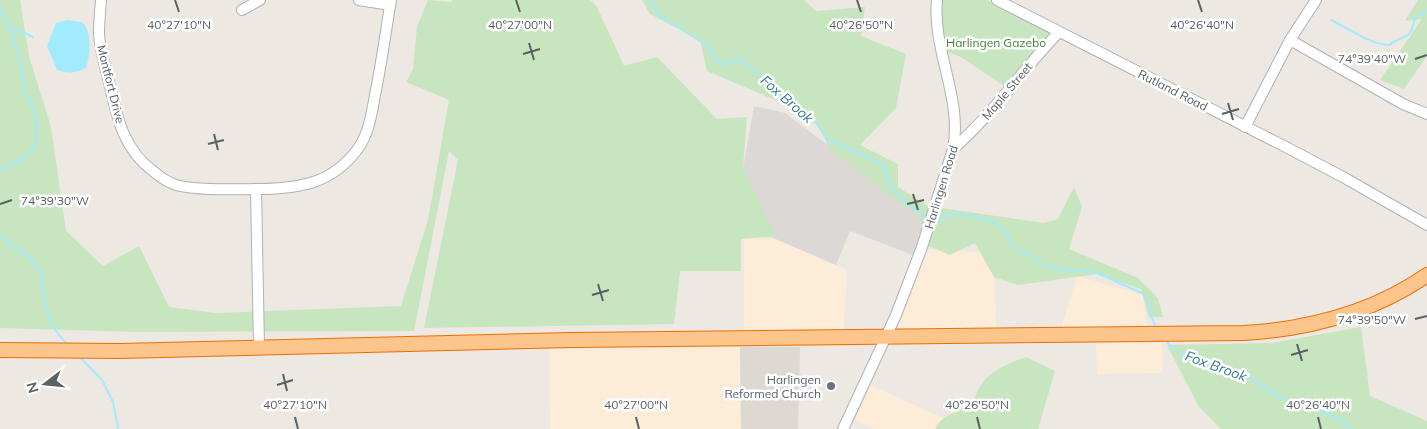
<svg xmlns="http://www.w3.org/2000/svg" width="1427" height="429" viewBox="0 0 1427 429" font-family="Mulish,sans-serif">
<style>
.commercial{fill:#fdecd7}
.industrial{fill:#dcd8d5}
.education{fill:#ddd8d0}
.green{fill:#c7e5bf}
.water{fill:#a2ebfe}
.lines{fill:none;stroke-linecap:round;stroke-linejoin:round}
.stream{stroke:#a2ebfe;stroke-width:2}
.minor-casing{stroke:#aeb2b5;stroke-width:12}
.highway-casing{stroke:#ec6e03;stroke-width:16}
.minor{stroke:#fff;stroke-width:10}
.highway{stroke:#fbc58b;stroke-width:14}
.ticks{fill:none;stroke:#5b6063;stroke-width:2}
.worship-dot{fill:#6b7280;stroke:#fff;stroke-width:2}
.labels{text-anchor:middle;dominant-baseline:central;stroke-width:5;stroke-linejoin:round;paint-order:stroke}
.park-label{font-size:12px;fill:#428034;stroke:#fff}
.street-label{font-size:12px;fill:#5b6063;stroke:#fff}
.worship-label{font-size:12px;fill:#5b616d;stroke:#fff;text-anchor:end}
.water-label{font-size:14px;font-style:italic;fill:#377b95;stroke:#fff}
.ticks-label{font-size:12px;text-anchor:middle;fill:#5b6063;stroke:#fff;stroke-width:5;stroke-linejoin:round;paint-order:stroke}
</style>
<rect width="100%" height="100%" fill="#ede8e2"/>
<g class="commercial">
<path d="M744,238L775,239L847,270L844,330L744,331Z"/>
<path d="M926,249L994,253L996,329L903,330L898,326Z"/>
<path d="M1077,276L1143,295L1147,329H1061Z"/>
<path d="M1162,342L1163,373L1097,374L1096,343Z"/>
<path d="M740,347L741,429H550L549,349Z"/>
<path d="M870,385L943,418L938,429H875L855,420Z"/>
</g>
<path class="industrial" d="M754,106L785,113L925,218L913,255L850,231L836,265L734,221Z"/>
<path class="education" d="M740,347H800L798,429H741Z"/>
<g class="green">
<path d="M0,0H20L29,56L51,127L66,231L103,266L139,246L169,307L216,313L401,306L428,220L449,100L406,82L413,69L417,27L428,0L451,2L453,0H590L597,7L624,66L657,57L717,119L747,117L743,167L776,236L741,239V271H680L674,324L424,328L458,160L449,151L414,331L136,332L0,328Z"/>
<path d="M642,0H804L816,11L865,7L861,36L906,54L896,108L860,145L898,164V187L928,206L1044,223L1058,219L1074,187L1082,207L1069,249L1138,278L1158,298L1163,317H1149L1141,289L1097,274L1018,285L994,277L975,243L950,255L924,244L923,220L831,151L811,113L782,103L707,71L700,40L650,14Z"/>
<path d="M941,0H987L1048,31L1049,33L1004,86L961,57L947,52L941,17Z"/>
<path d="M1418,0H1427V56L1404,89L1380,80L1422,19L1405,21Z"/>
<path d="M1361,327L1370,396L1427,421V429H1221L1199,407L1167,345L1272,343Z"/>
<path d="M1026,357L1055,371L1038,429H935C944,412 956,415 969,405C975,400 978,388 983,382C995,368 1010,363 1026,357Z"/>
</g>
<path class="water" d="M68,20C72,21 77,21 81,22C93,27 90,58 86,68C76,73 68,74 57,70L47,46L56,23Z"/>
<g class="lines">
<g class="stream">
<path d="M649,0L661,17L708,46L716,61L724,65L739,58L809,114L828,139L885,166C888,187 894,194 911,206C916,210 922,214 928,216"/>
<path d="M0,7L11,31L23,73L24,90L33,109L37,126L36,143L27,156L0,170"/>
<path d="M1331,20C1346,27 1373,46 1390,45C1396,38 1407,38 1410,33C1413,29 1414,22 1415,17L1427,12"/>
<path d="M12,31L23,32L33,37"/>
<path d="M935,218L940,219L957,213L988,220L1002,227L1015,248L1047,266L1073,271L1095,272L1144,294L1149,304L1152,318L1156,328"/>
<path d="M0,235C12,248 31,253 40,271C42,276 42,284 43,289C46,313 50,327 67,344"/>
<path d="M1165,340L1174,349L1188,358L1254,380L1294,405L1321,411L1346,423L1351,429"/>
<path d="M79,356L102,380L113,402L118,429"/>
</g>
<defs>
<g id="minor">
<path d="M101,0C100,11 99,23 99,34C100,50 105,67 109,82C117,117 123,149 153,171C160,177 167,182 176,185C199,191 238,189 263,189C301,188 332,183 357,150C370,133 372,110 376,90C382,60 386,30 391,0"/>
<path d="M359,0L390,5"/>
<path d="M997,0L1284,146L1343,177L1427,225"/>
<path d="M242,10L260,0"/>
<path d="M1290,40L1403,104L1427,114"/>
<path d="M1245,127L1290,40L1316,0"/>
<path d="M953,149C993,114 1022,70 1059,32"/>
<path d="M256,189L259,347"/>
<path d="M843,429L896,315L922,247L953,149C963,99 932,50 937,0"/>
</g>
<path id="highway" d="M0,350L120,351L571,340L1244,333C1310,329 1372,313 1427,275"/>
</defs>
<use href="#minor" class="minor-casing"/>
<use href="#highway" class="highway-casing"/>
<use href="#minor" class="minor"/>
<use href="#highway" class="highway"/>
</g>
<path class="ticks" d="M175,0L179,12M516,0L520,12M857,0L861,12M1198,0L1202,12M529,43L534,60M523,54L540,49M1415,59L1427,55M1228,103L1233,120M1222,114L1239,109M214,134L218,150M208,144L224,140M913,194L918,210M0,204L12,200M907,204L924,200M598,284L603,301M592,295L609,290M1415,319L1427,316M1297,344L1302,361M1291,355L1308,350M283,374L287,391M277,385L293,380M295,417L298,429M636,417L639,429M977,417L980,429M1318,417L1321,429"/>
<circle class="worship-dot" cx="831" cy="386" r="5"/>
<g class="labels">
<g class="park-label">
<text x="996" y="42">Harlingen Gazebo</text>
</g>
<g class="street-label">
<text transform="translate(111 84) rotate(76)">Montfort Drive</text>
<text transform="translate(1173 90) rotate(27)">Rutland Road</text>
<text transform="translate(1007 91) rotate(-50)">Maple Street</text>
<text transform="translate(941 187) rotate(-73)">Harlingen Road</text>
</g>
<g class="worship-label">
<text x="821" y="379">Harlingen<tspan x="821" dy="14">Reformed Church</tspan></text>
</g>
<g class="water-label">
<text transform="translate(787 99) rotate(41)">Fox Brook</text>
<text transform="translate(1216 366) rotate(20)">Fox Brook</text>
</g>
</g>
<g class="ticks-label">
<text x="179" y="29">40°27'10"N</text>
<text x="520" y="29">40°27'00"N</text>
<text x="861" y="29">40°26'50"N</text>
<text x="1202" y="29">40°26'40"N</text>
<text x="1372" y="63">74°39'40"W</text>
<text x="55" y="205">74°39'30"W</text>
<text x="1372" y="324">74°39'50"W</text>
<text x="1318" y="409">40°26'40"N</text>
<text x="295" y="409">40°27'10"N</text>
<text x="636" y="409">40°27'00"N</text>
<text x="977" y="409">40°26'50"N</text>
</g>
<g transform="translate(45 384) rotate(254)" stroke="#ffffff" stroke-width="4" paint-order="stroke">
<path d="M0-4L9 19L0 12L-9 19Z" fill="#5b6063"/>
<text y="-8" font-size="14" font-weight="bold" text-anchor="middle" fill="#5b6063">N</text>
</g>
</svg>
